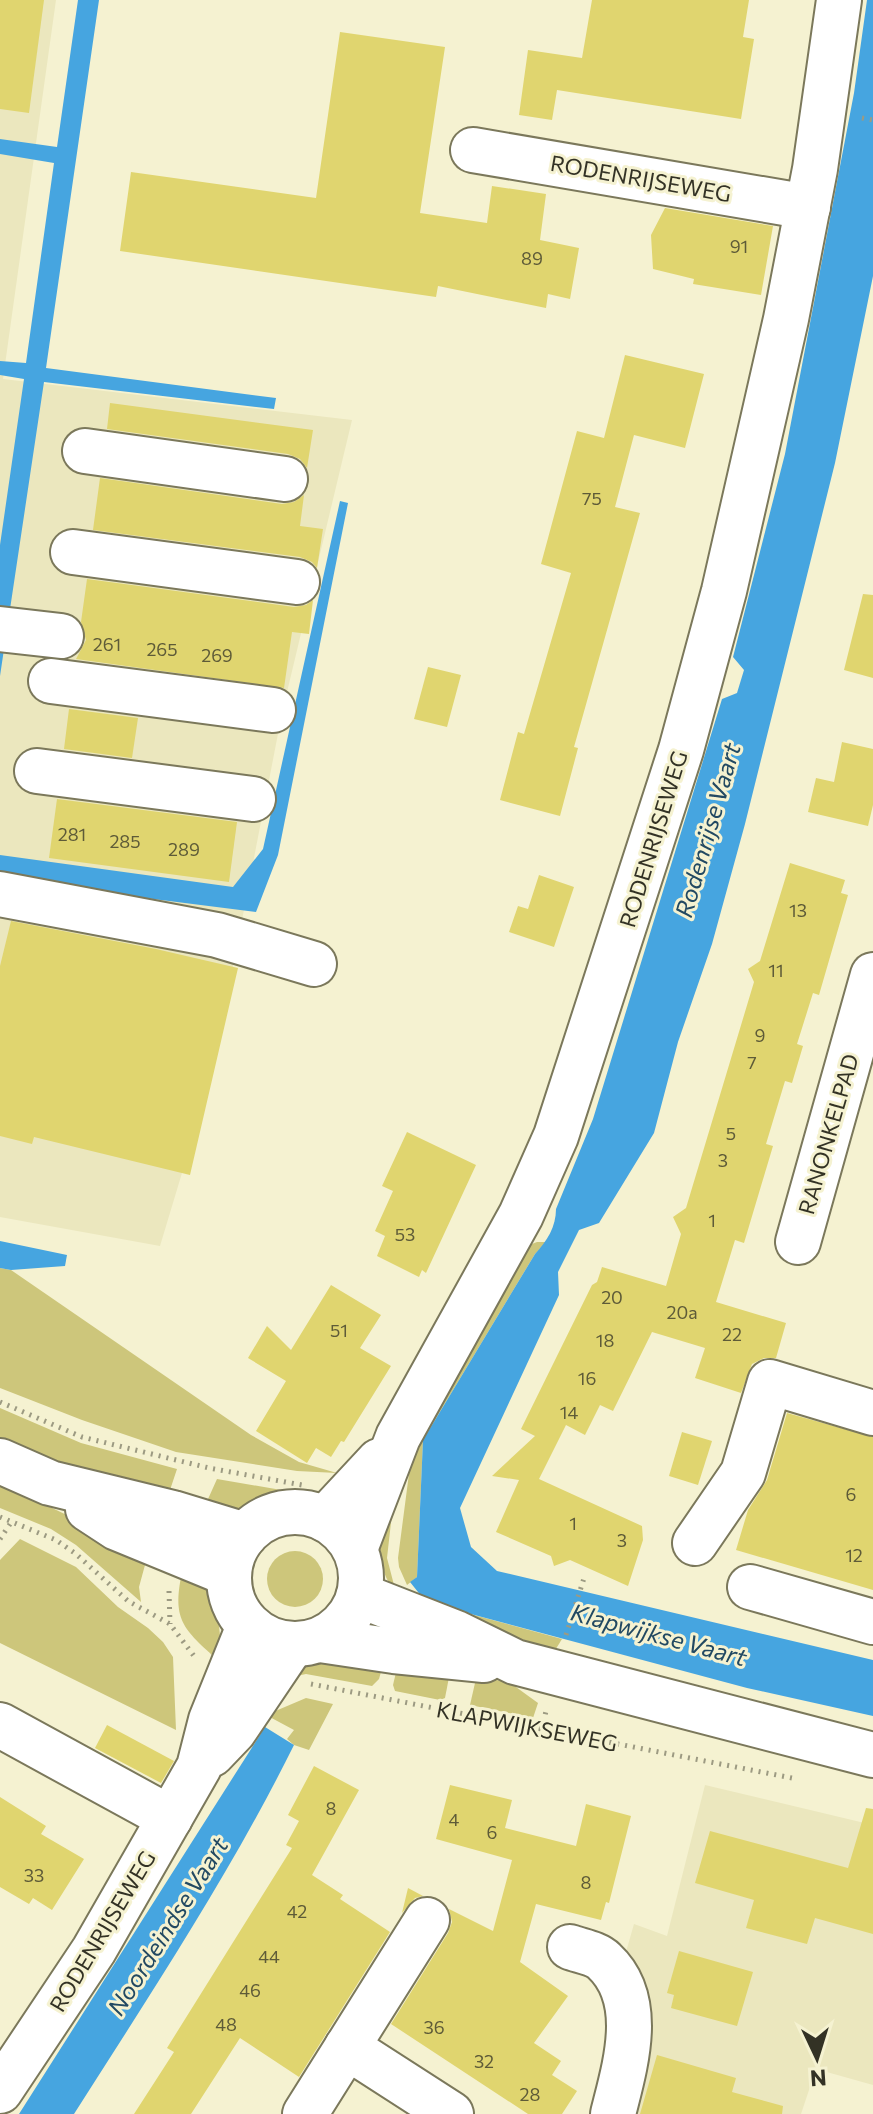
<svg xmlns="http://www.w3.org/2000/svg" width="873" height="2114" viewBox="0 0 873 2114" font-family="Commissioner,sans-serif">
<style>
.built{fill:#ebe7be}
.green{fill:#cdc67b}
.water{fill:#46a5e0}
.building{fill:#e0d56f}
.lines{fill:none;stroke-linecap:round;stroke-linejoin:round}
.minor-casing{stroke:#7b785b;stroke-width:48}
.major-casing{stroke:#7b785b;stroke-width:48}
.path{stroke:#9c9a82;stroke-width:5;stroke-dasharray:2 6;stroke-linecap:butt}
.minor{stroke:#fff;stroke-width:44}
.major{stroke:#fff;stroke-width:44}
.labels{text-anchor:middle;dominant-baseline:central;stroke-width:6;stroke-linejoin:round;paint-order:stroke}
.number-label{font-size:18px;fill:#5e5b38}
.street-label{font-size:22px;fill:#333225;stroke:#f5f2d1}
.water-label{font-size:24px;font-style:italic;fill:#224962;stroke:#f5f2d1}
</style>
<rect width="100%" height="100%" fill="#f5f2d1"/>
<g class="built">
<path d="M0,0H56L3,379L352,420L282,713L213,1070L160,1246L0,1217Z"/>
<path d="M705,1785L873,1825V2085L816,2069L801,2114H625L624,1959L634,1924L667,1936Z"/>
</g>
<g class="green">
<path d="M537,1242H546L535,1254L423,1440L417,1577L407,1585L399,1567L398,1558L413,1443L527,1246Z"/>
<path d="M0,1268L11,1270L251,1435L299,1462L337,1473L297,1471L176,1452L82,1420L0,1388Z"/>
<path d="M0,1408L81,1443L177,1469L167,1499L71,1468L0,1438Z"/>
<path d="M396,1478L387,1558L394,1585L391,1586C368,1550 386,1516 396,1478Z"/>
<path d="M217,1479L310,1495L269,1499L239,1511L204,1508Z"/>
<path d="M0,1483L148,1554L139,1587L141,1602L76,1545L51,1529L0,1508Z"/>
<path d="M20,1539L76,1567L118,1607L148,1628L163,1642L173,1657L176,1730L0,1643V1560Z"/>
<circle cx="295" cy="1579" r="28"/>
<path d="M183,1568C190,1573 199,1578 204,1585C219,1604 222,1639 220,1662C182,1628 171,1620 183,1568Z"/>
<path d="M426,1602L562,1639L554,1652L487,1633Z"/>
<path d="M316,1659L384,1661L379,1679L372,1686L306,1674L292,1677L291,1669Z"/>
<path d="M398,1664L450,1672L445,1698L440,1700L395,1691L393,1685Z"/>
<path d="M483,1678L509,1682L538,1703L533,1718L470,1705L475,1683Z"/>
<path d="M306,1698L333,1704L309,1750L294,1745L287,1739L294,1730L266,1715Z"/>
</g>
<g class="water">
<path d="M78,0H99L46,368L276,398L274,409L44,382L0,676V545L24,379L0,375V361L26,363L54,163L0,154V139L57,147Z"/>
<path d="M867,0H873V276L835,463L745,824L712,944L678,1042L654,1133L599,1223L579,1230L558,1272L559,1295L460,1508L471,1547L497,1571L873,1660V1716L747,1688L426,1602L410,1582L417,1577L423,1440L535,1254C547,1241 556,1227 556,1209L593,1119L722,699L737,693L744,670L733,657L785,454L854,93Z"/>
<path d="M340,501L348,503L278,855L256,912L98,892L0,875V855L233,887L263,849Z"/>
<path d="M0,1241L67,1255L65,1266L11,1270L0,1268Z"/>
<path d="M265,1727L294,1745C230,1874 151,1993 74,2114H19Z"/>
</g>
<g class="building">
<path d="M0,0H44L29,113L0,109Z"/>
<path d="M592,0H749L743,37L754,39L741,119L557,90L552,120L519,115L528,50L582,58Z"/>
<path d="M340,32L445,47L420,213L487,223L492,186L546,194L540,240L579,248L570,299L548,294L546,308L438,286L436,297L120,251L131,172L316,198Z"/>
<path d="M665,208L773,226L761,295L693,284L694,279L653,269L651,235Z"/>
<path d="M625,355L704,374L685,448L634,435L615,507L640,513L574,747L578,748L560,816L500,800L518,732L524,734L571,573L541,564L577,431L604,438Z"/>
<path d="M110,403L313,430L307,468L300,459L288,454L107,429Z"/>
<path d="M100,478L282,504L294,502L304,495L300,526L323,529L317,568L312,562L300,557L93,530Z"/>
<path d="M87,579L294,607L306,605L313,600L309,634L292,632L284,688L76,659L86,640L81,622Z"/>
<path d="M863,594L873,595V678L844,670Z"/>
<path d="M428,667L461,675L447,727L414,719Z"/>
<path d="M69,709L138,718L132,758L64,749Z"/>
<path d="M842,742L873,749V805L868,826L808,812L816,778L834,782Z"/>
<path d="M57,799L237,822L229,882L49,858Z"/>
<path d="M790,863L845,880L841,893L848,895L819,995L813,993L797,1044L803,1046L792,1083L785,1081L766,1144L773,1146L744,1243L735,1240L716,1302L786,1323L776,1358H764L752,1364L741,1393L695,1378L705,1348L652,1332L613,1411L600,1405L585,1435L566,1425L539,1479L642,1526L643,1540L628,1586L570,1560L554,1566L551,1556L496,1532L519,1480L492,1476L535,1436L521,1429L592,1285L597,1282L602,1267L666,1286L681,1234L673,1217L686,1208L754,982L748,969L760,961Z"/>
<path d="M539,875L574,887L554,947L509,932L518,906L528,909Z"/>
<path d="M11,921L156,949L238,968L190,1175L34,1137L32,1144L0,1136V966Z"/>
<path d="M407,1132L476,1165L426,1273L422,1270L419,1277L377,1256L385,1236L375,1231L393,1191L382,1186Z"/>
<path d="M331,1285L381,1315L360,1348L391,1366L344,1442L341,1441L331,1457L316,1448L307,1463L256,1431L286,1381L248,1358L267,1326L291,1350Z"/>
<path d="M787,1413L873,1437V1590L736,1550L748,1510L767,1480Z"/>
<path d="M682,1432L712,1441L698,1485L669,1476Z"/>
<path d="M107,1725L174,1761L161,1783L95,1748Z"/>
<path d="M314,1766L359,1790L312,1875L343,1895L340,1899L390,1932L299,2077L240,2038L191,2114H134L174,2052L167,2048L292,1848L286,1845L299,1821L288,1815Z"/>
<path d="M450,1785L512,1800L505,1828L576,1846L586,1804L631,1816L609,1903L606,1902L601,1920L536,1904L520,1962L568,1996L534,2043L561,2061L552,2075L577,2091L562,2114H528L391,2024L448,1933L452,1922L449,1909L493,1931L512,1860L436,1839Z"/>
<path d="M0,1797L46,1826L41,1834L84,1859L52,1910L33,1898L29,1904L0,1887Z"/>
<path d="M866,1808L873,1809V1934L815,1918L807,1944L746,1928L754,1900L695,1883L710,1831L848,1868Z"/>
<path d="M408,1888L423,1896L415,1898L402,1913Z"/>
<path d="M679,1951L753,1972L737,2026L671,2008L674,1995L667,1993Z"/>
<path d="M657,2055L736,2078L732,2092L783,2106L782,2114H640Z"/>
</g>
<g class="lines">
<defs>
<g id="minor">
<path d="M473,150L808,207"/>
<path d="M85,451L285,479"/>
<path d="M73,552L297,582"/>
<path d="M0,629L61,636"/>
<path d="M51,681L273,710"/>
<path d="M37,771L253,799"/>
<path d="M0,894L217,935L314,964"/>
<path d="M798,1242L873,975"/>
<path d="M325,1519L379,1461"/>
<path d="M695,1543L743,1473L770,1382L873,1413"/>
<path d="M355,1549L398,1437L521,1215L556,1136L681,750L724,591L786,319L815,169L839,0"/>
<path d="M750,1587L873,1622"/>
<path d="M0,1725L170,1818"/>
<path d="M212,1754L234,1731L292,1645"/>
<path d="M570,1947C580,1951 596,1953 604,1961C646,2000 625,2066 613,2114"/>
<path d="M347,2047L451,2114"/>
<path d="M0,2091L94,1950L199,1767L211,1720L249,1626"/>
<path d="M305,2114L427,1920"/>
</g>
<g id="major">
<path d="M0,1461L50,1483L173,1513L245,1535"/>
<path d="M88,1509L117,1528L229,1574"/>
<circle cx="295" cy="1578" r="66"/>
<path d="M359,1595L456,1633L515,1662L873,1755"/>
<path d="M320,1640L394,1651L484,1660"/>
</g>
</defs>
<use href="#minor" class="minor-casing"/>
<use href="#major" class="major-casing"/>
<g class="path">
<path d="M862,118L873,120"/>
<path d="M0,1402L82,1437L209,1468L302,1485"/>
<path d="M0,1517L56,1540L76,1554L128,1601L170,1624L194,1656"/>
<path d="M0,1539L12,1521"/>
<path d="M169,1591L170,1624"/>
<path d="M566,1635L585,1575"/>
<path d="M311,1684L792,1778"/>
<path d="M542,1730L546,1711"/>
</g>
<use href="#minor" class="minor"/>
<use href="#major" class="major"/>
</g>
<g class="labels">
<g class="number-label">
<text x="739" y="246">91</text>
<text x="532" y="258">89</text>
<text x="592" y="498">75</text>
<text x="107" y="644">261</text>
<text x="162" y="649">265</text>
<text x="217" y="655">269</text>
<text x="72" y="834">281</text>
<text x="125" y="841">285</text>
<text x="184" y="849">289</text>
<text x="798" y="910">13</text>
<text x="776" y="970">11</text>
<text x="760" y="1035">9</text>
<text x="752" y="1062">7</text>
<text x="731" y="1133">5</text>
<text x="723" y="1160">3</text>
<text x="712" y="1220">1</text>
<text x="405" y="1234">53</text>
<text x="612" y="1297">20</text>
<text x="682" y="1312">20a</text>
<text x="339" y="1330">51</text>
<text x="732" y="1334">22</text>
<text x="605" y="1340">18</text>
<text x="587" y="1378">16</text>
<text x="569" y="1412">14</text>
<text x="851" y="1494">6</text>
<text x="573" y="1523">1</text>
<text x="622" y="1540">3</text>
<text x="854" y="1555">12</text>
<text x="331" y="1808">8</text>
<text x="454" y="1819">4</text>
<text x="492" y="1832">6</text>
<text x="34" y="1875">33</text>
<text x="586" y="1882">8</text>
<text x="297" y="1911">42</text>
<text x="269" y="1956">44</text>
<text x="250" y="1990">46</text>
<text x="226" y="2024">48</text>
<text x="434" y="2027">36</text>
<text x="484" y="2061">32</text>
<text x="530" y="2094">28</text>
</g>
<g class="street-label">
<text transform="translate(641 178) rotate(10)">RODENRIJSEWEG</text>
<text transform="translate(653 839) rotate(-73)">RODENRIJSEWEG</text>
<text transform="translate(828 1134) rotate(-74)">RANONKELPAD</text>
<text transform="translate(527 1726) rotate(11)">KLAPWIJKSEWEG</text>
<text transform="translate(102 1931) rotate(-59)">RODENRIJSEWEG</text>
</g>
<g class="water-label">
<text transform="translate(707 830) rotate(-74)">Rodenrijse Vaart</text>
<text transform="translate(659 1634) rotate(15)">Klapwijkse Vaart</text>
<text transform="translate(167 1926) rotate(-58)">Noordeindse Vaart</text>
</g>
</g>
<g transform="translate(817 2058) rotate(176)" stroke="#f5f2d1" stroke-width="6" paint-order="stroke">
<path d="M0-6L14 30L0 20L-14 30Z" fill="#333225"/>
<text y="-12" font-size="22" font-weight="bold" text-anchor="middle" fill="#333225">N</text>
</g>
</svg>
